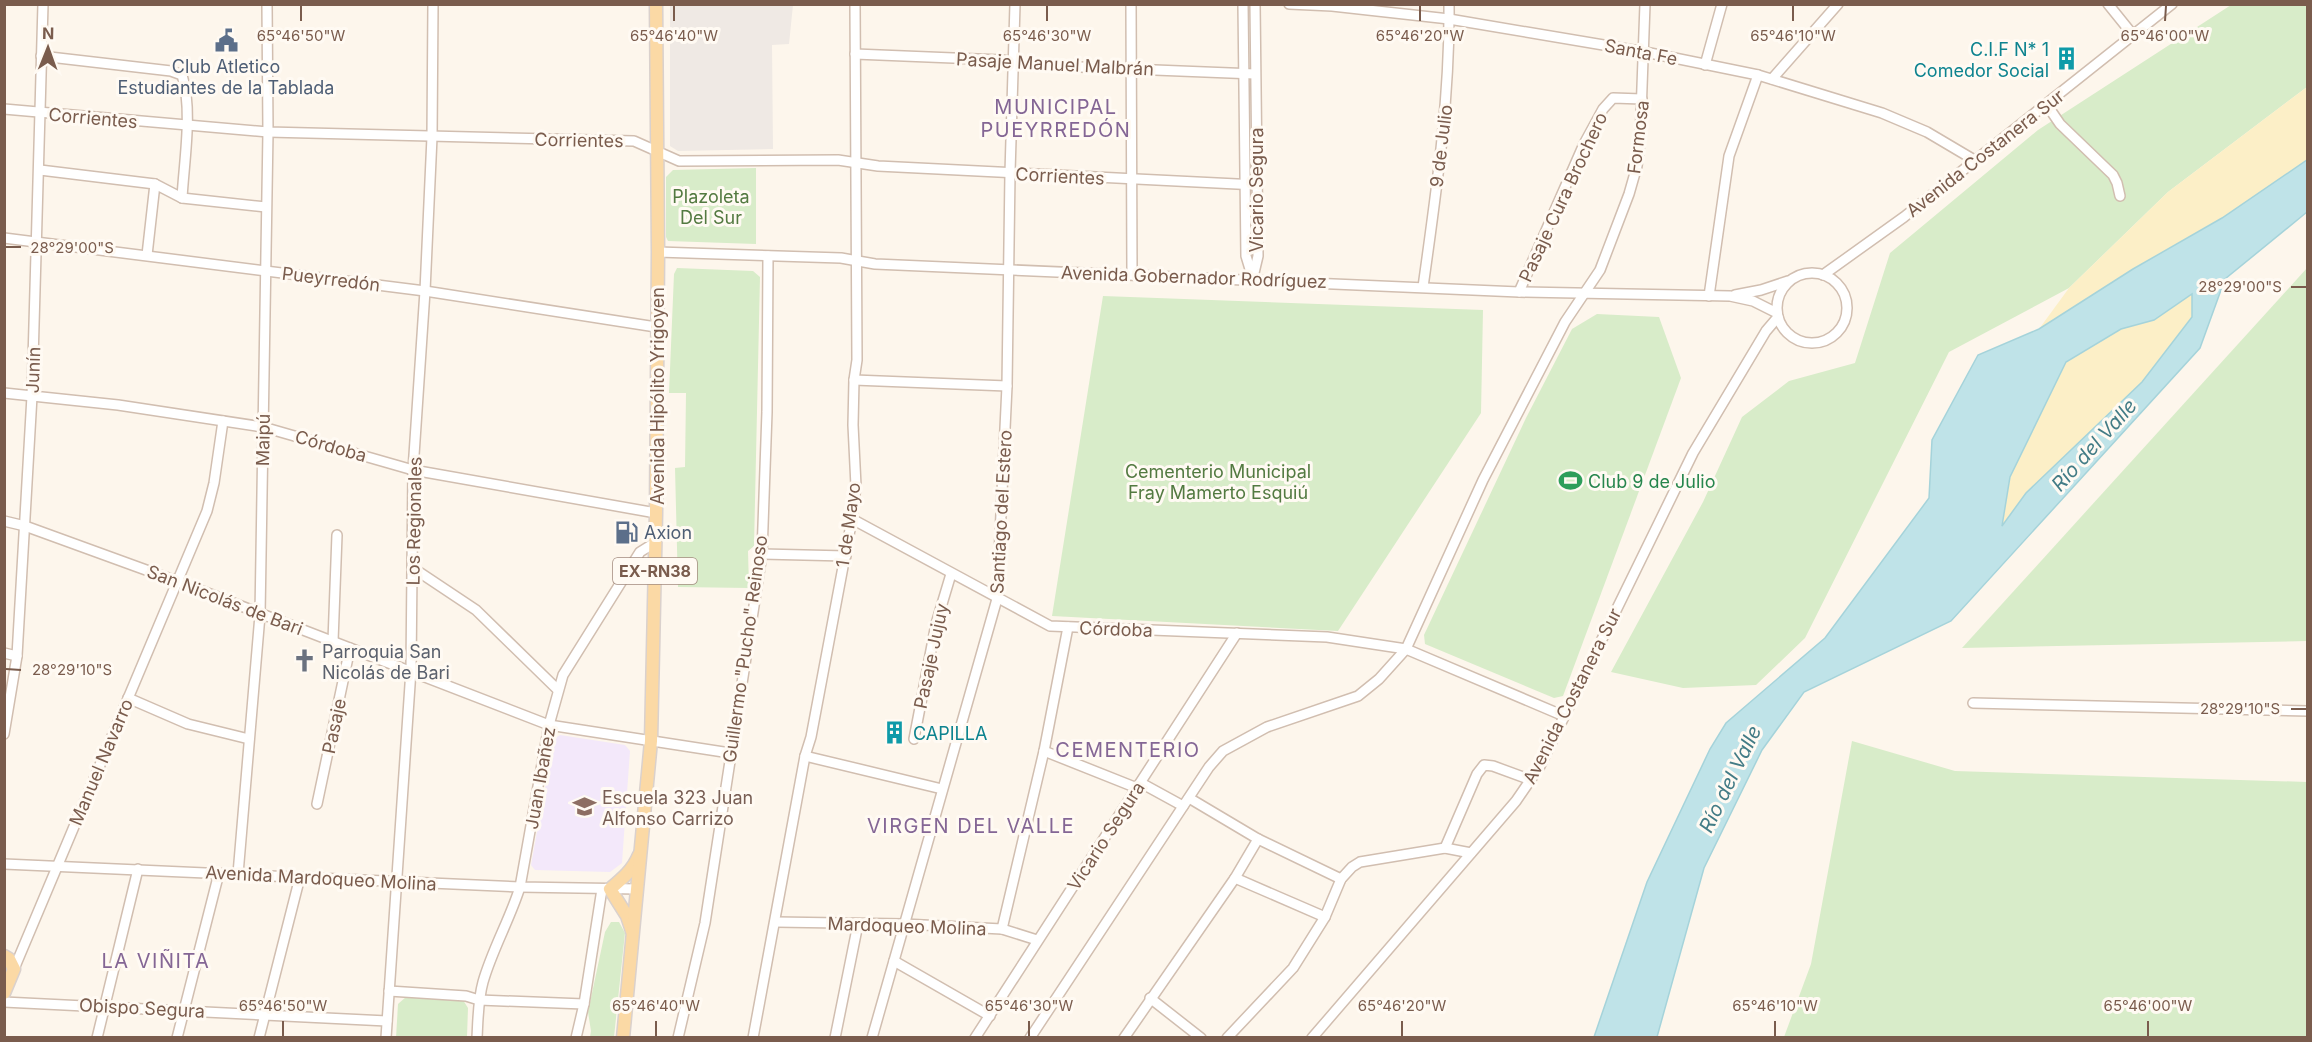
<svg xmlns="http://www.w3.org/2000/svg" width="2312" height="1042" viewBox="0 0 2312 1042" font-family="Inter,sans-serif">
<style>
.industrial{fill:#efe9e4}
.education{fill:#f3e8fa}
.green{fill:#d8ecc9}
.sand{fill:#fcefc7}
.water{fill:#bfe3e8;stroke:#a5d3da;stroke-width:1.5;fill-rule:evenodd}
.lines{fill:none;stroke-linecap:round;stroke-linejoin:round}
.minor-casing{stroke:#d1beb0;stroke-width:12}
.major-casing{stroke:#dad1cd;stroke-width:15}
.minor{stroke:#fff;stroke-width:9}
.major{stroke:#fbd9a5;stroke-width:12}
.ticks{fill:none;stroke:#7a5c4d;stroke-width:2}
.labels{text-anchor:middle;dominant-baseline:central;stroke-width:6;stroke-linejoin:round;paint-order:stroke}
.shield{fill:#fffaf3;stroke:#a28b7f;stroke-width:1.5}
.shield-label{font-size:16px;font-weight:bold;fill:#7a5c4d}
.culture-label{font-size:18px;fill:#0d838f;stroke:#fffaf3;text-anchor:end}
.street-label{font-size:18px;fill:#7a5c4d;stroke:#fffaf3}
.service-label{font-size:18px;fill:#4e5e75;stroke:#fffaf3}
.park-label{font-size:18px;fill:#537a41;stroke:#fffaf3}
.leisure-label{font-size:18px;fill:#27864d;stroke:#fffaf3;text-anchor:start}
.worship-label{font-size:18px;fill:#5b616d;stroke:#fffaf3;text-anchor:start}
.education-label{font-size:18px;fill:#785e54;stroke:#fffaf3;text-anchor:start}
.neighbourhood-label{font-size:20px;letter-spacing:1.5px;fill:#846695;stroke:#fffaf3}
.water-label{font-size:20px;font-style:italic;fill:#437c86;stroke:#fffaf3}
.ticks-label{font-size:15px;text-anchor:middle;fill:#7a5c4d;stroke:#fffaf3;stroke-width:6;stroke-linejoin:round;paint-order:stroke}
</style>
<rect width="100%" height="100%" fill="#fdf6ec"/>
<path class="industrial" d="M670,5H793L789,44L772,45L773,149L678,151L670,146Z"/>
<path class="education" d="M560,735L625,745L630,751L622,863L610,872L535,870L531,865L554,739Z"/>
<g class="green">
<path d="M2231,5H2307V87L2168,192L2069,288L1949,352L1805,638L1756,685L1683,688L1611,672L1703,502L1742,417L1789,381L1855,363L1890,253L2038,130Z"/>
<path d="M756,168V244L668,241L666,237V177L673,170Z"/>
<path d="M677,268L753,271L760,277L754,546L748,551L749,588L678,587L675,468L685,467L686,393H669L674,274Z"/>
<path d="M2307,268V641L1962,648Z"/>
<path d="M1103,296L1483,310L1481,413L1338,631L1052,616Z"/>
<path d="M1597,314L1659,317L1681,378L1563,696L1554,698L1425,644L1424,635L1526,418L1572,329Z"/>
<path d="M1852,741L1955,771L2307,782V1037H1784L1811,964Z"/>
<path d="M611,922H619L625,933L614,1037H590L591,1031L588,1012L605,932Z"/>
<path d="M406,997L463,1000L468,1008L467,1037L396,1038L398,1004Z"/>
</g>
<g class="sand">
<path d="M2307,87V160L2222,218L2133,269L2039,329L2069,288L2168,192Z"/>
<path d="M2192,293V317L2142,382L2026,493L2002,528L2010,477L2066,362L2121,329L2154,320Z"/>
</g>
<path class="water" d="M2307,160V212L2225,279L2200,348L1951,621L1804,692L1762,750L1704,868L1657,1037H1594L1647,882L1710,749L1726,723L1825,638L1929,498L1932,440L1978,355L2039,329L2133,269L2222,218ZM2192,294V317L2142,382L2026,493L2002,526L2010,477L2066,362L2121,329L2154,320Z"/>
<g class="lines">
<defs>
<g id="minor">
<path d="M1131,4L1132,274"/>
<path d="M1243,4L1246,256L1253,279"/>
<path d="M1289,4L1332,6L1449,19L1645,52L1758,75L1882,113L1927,132L1976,161"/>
<path d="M2108,4L2133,35"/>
<path d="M855,54L1002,60L1030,65L1255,74"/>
<path d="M41,56L171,71L182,75C193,110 184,161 182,198"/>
<path d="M1705,65L1722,4"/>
<path d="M1772,79L1838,4"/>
<path d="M2047,105L2060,124L2113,175L2117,183L2120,196"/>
<path d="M4,109L268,132L634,141L679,161L838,160L878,166L1257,185"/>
<path d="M40,170L155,184L182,198L266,207"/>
<path d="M4,238L425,291L656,327"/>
<path d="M658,252L841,258L875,264L1519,292L1730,296L1753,301L1777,313"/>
<path d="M147,255L155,184"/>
<circle cx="1812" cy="308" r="35"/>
<path d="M1823,275L1904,217L2172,4"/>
<path d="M1253,277L1258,256L1255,4"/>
<path d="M1423,287C1436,193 1450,100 1449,4"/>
<path d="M1519,292L1584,144L1603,109L1613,98L1642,99"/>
<path d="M1735,295L1761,290L1788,281"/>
<path d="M1709,296L1729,156L1758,75"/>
<path d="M854,380L1007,386"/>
<path d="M4,393L118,405L263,427L413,470L656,513"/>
<path d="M852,519L1050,626L1327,637L1406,649L1564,716"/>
<path d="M4,521L25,526L179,582L549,725L730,753"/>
<path d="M762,554L846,556"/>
<path d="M413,568L476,610L558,690"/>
<path d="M333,641L337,535"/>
<path d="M4,653L17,656"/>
<path d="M128,698L188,724L249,739"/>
<path d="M1973,703L2308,711"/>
<path d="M4,734L17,656L32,396L43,4"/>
<path d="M914,739L936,624L951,574"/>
<path d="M1044,751L1137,788"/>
<path d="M805,756L942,789"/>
<path d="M1141,783L1183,806"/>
<path d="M1189,798L1258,839L1341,879"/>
<path d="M317,804L350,648"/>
<path d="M1445,848L1477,774L1484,765L1493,766L1531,780"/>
<path d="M4,864L520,887L638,889"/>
<path d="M238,874L260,615L268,132L267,4"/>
<path d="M1235,878L1325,917"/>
<path d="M776,922L904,924L1002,929L1037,940"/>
<path d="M1002,929L1044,751L1068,627"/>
<path d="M894,961L990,1016"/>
<path d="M14,969L207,511L214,483L223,421"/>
<path d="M389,991L466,996L479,1000L584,1004"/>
<path d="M1150,998L1201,1038"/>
<path d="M4,1002L387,1021"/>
<path d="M97,1038L138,869"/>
<path d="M177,1038L219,873"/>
<path d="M259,1038L300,877"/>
<path d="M386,1038L411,670L413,470L425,291L432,137L433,4"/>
<path d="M477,1038C478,1019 478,1000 483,982C492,950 510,919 520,887L549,725L563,675L640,552L656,542"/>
<path d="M576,1038L584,1004L602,889"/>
<path d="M678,1038L705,923L762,554L767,412L768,256"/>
<path d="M753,1038L805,756L811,737L852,519L856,486L853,425L854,380L857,360L855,4"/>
<path d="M835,1038L858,924"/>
<path d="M872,1038L997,599L1007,386L1010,173L1015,4"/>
<path d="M975,1038L1237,633"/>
<path d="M1030,1038L1209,767L1223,751L1267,727L1358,696L1379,679L1406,649L1483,480L1565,322L1600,270L1629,194L1637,166L1640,142L1645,4"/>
<path d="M1124,1038L1235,878L1258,839"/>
<path d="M1227,1038L1293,968L1325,917L1341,879L1352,867L1360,862L1445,848L1471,853"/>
<path d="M1312,1038L1516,801L1540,766L1693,453L1766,331L1778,317"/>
</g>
<g id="major">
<path d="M632,931L627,916L610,889C622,879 633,870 639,855"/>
<path d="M4,956L9,959L14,969L4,993"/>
<path d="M623,1038L651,741L656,513L658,252L656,4"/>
</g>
</defs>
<use href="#minor" class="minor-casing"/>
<use href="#major" class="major-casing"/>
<use href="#minor" class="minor"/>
<use href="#major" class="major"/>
</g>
<path class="ticks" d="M301,21V6M674,21V6M1047,21V6M1420,21V6M1793,21V6M2165,21L2166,6M6,247H21M2291,287H2306M6,669L21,670M2291,709H2306M283,1036V1021M656,1036V1021M1029,1036V1021M1402,1036V1021M1775,1036V1021M2148,1036V1021"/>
<defs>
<symbol id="civic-bare" viewBox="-9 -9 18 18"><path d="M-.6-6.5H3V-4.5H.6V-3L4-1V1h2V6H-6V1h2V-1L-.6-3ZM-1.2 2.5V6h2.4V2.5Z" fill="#5c6f8a" stroke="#fffaf3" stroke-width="2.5" paint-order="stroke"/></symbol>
<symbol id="building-bare" viewBox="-9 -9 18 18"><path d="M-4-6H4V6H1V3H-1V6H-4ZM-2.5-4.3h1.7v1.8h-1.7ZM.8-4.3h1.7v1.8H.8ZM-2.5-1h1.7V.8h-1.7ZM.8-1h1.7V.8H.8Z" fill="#0f9aa8" stroke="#fffaf3" stroke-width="2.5" paint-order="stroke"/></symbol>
<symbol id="stadium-bare" viewBox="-9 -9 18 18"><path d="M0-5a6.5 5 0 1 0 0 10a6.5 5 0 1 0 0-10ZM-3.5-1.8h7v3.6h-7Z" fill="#2e9e5b" stroke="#fffaf3" stroke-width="2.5" paint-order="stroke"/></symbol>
<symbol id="fuel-bare" viewBox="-9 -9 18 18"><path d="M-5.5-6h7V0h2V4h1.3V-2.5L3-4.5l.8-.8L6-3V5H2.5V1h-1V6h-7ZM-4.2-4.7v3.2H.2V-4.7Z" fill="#5c6f8a" stroke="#fffaf3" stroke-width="2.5" paint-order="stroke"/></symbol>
<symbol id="church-bare" viewBox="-9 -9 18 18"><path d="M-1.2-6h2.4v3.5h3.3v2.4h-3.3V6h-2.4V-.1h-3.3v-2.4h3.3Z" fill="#6b7280" stroke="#fffaf3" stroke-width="2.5" paint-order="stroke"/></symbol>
<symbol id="school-bare" viewBox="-9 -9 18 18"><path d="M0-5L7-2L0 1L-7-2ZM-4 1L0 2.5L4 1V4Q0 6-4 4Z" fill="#8d6e63" stroke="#fffaf3" stroke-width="2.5" paint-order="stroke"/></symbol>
</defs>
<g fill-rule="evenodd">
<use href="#civic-bare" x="210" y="24" width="33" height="33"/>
<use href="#building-bare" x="2050" y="42" width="33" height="33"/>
<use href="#stadium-bare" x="1554" y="464" width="33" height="33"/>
<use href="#fuel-bare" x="610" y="516" width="33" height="33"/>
<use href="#church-bare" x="288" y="644" width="33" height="33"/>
<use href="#building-bare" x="878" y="716" width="33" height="33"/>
<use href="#school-bare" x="568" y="790" width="33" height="33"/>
</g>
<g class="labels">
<rect class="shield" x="613" y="558" width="84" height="26" rx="4.5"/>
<g class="shield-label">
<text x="655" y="571">EX-RN38</text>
</g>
<g class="culture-label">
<text x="2049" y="49">C.I.F N* 1<tspan x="2049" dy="21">Comedor Social</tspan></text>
<text x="913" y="733" text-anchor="start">CAPILLA</text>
</g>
<g class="street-label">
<text transform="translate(1641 52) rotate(11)">Santa Fe</text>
<text transform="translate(1055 64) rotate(3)">Pasaje Manuel Malbrán</text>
<text transform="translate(93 118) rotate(5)">Corrientes</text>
<text transform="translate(1638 137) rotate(-83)">Formosa</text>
<text transform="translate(579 140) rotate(1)">Corrientes</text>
<text transform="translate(1441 146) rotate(-83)">9 de Julio</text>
<text transform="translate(1985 153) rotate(-38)">Avenida Costanera Sur</text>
<text transform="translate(1060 176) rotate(3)">Corrientes</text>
<text transform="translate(1256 190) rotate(-90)">Vicario Segura</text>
<text transform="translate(1563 197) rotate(-65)">Pasaje Cura Brochero</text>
<text transform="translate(1194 277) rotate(2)">Avenida Gobernador Rodríguez</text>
<text transform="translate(331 279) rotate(7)">Pueyrredón</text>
<text transform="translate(33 370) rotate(-88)">Junín</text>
<text transform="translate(657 396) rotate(-90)">Avenida Hipólito Yrigoyen</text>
<text transform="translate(263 440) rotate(-89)">Maipú</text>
<text transform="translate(331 446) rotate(16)">Córdoba</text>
<text transform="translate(1001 512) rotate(-87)">Santiago del Estero</text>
<text transform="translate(414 521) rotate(-89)">Los Regionales</text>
<text transform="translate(848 525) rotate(-82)">1 de Mayo</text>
<text transform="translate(225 600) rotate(21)">San Nicolás de Bari</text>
<text transform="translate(1116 629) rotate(2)">Córdoba</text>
<text transform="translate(745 649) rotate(-82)">Guillermo "Pucho" Reinoso</text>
<text transform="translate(931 656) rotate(-78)">Pasaje Jujuy</text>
<text transform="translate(1572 696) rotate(-63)">Avenida Costanera Sur</text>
<text transform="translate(334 726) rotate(-78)">Pasaje</text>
<text transform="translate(101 762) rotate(-67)">Manuel Navarro</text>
<text transform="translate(540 778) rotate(-80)">Juan Ibañez</text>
<text transform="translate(1106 836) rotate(-57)">Vicario Segura</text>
<text transform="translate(321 878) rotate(3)">Avenida Mardoqueo Molina</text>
<text transform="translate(907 926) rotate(2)">Mardoqueo Molina</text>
<text transform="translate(142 1008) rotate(3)">Obispo Segura</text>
</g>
<g class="service-label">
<text x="226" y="66">Club Atletico<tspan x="226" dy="21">Estudiantes de la Tablada</tspan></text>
<text x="644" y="532" text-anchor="start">Axion</text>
</g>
<g class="park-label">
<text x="711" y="196">Plazoleta<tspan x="711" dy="21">Del Sur</tspan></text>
<text x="1218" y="471">Cementerio Municipal<tspan x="1218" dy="21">Fray Mamerto Esquiú</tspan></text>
</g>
<g class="leisure-label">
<text x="1588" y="481">Club 9 de Julio</text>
</g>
<g class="worship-label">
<text x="322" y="651">Parroquia San<tspan x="322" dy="21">Nicolás de Bari</tspan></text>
</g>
<g class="education-label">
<text x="602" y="797">Escuela 323 Juan<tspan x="602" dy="21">Alfonso Carrizo</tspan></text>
</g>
<g class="neighbourhood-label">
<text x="1056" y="107">MUNICIPAL<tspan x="1056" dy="23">PUEYRREDÓN</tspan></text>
<text x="1128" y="750">CEMENTERIO</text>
<text x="971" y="826">VIRGEN DEL VALLE</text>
<text x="156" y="961">LA VIÑITA</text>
</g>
<g class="water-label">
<text transform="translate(2094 445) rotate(-48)">Río del Valle</text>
<text transform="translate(1730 779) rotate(-64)">Río del Valle</text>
</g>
</g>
<g class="ticks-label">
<text x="301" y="41">65°46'50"W</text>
<text x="674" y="41">65°46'40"W</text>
<text x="1047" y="41">65°46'30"W</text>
<text x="1420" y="41">65°46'20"W</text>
<text x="1793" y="41">65°46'10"W</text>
<text x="2165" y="41">65°46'00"W</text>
<text x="72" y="253">28°29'00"S</text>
<text x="2240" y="292">28°29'00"S</text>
<text x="72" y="675">28°29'10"S</text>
<text x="2240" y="714">28°29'10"S</text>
<text x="283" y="1011">65°46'50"W</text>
<text x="656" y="1011">65°46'40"W</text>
<text x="1029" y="1011">65°46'30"W</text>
<text x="1402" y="1011">65°46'20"W</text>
<text x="1775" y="1011">65°46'10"W</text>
<text x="2148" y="1011">65°46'00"W</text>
</g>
<rect width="2312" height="1042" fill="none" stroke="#7a5c4d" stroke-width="12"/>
<g transform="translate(48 48) rotate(1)" stroke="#fffaf3" stroke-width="4.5" paint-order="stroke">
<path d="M0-4.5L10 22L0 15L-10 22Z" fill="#7a5c4d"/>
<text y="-9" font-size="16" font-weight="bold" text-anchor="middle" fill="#7a5c4d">N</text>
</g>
</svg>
